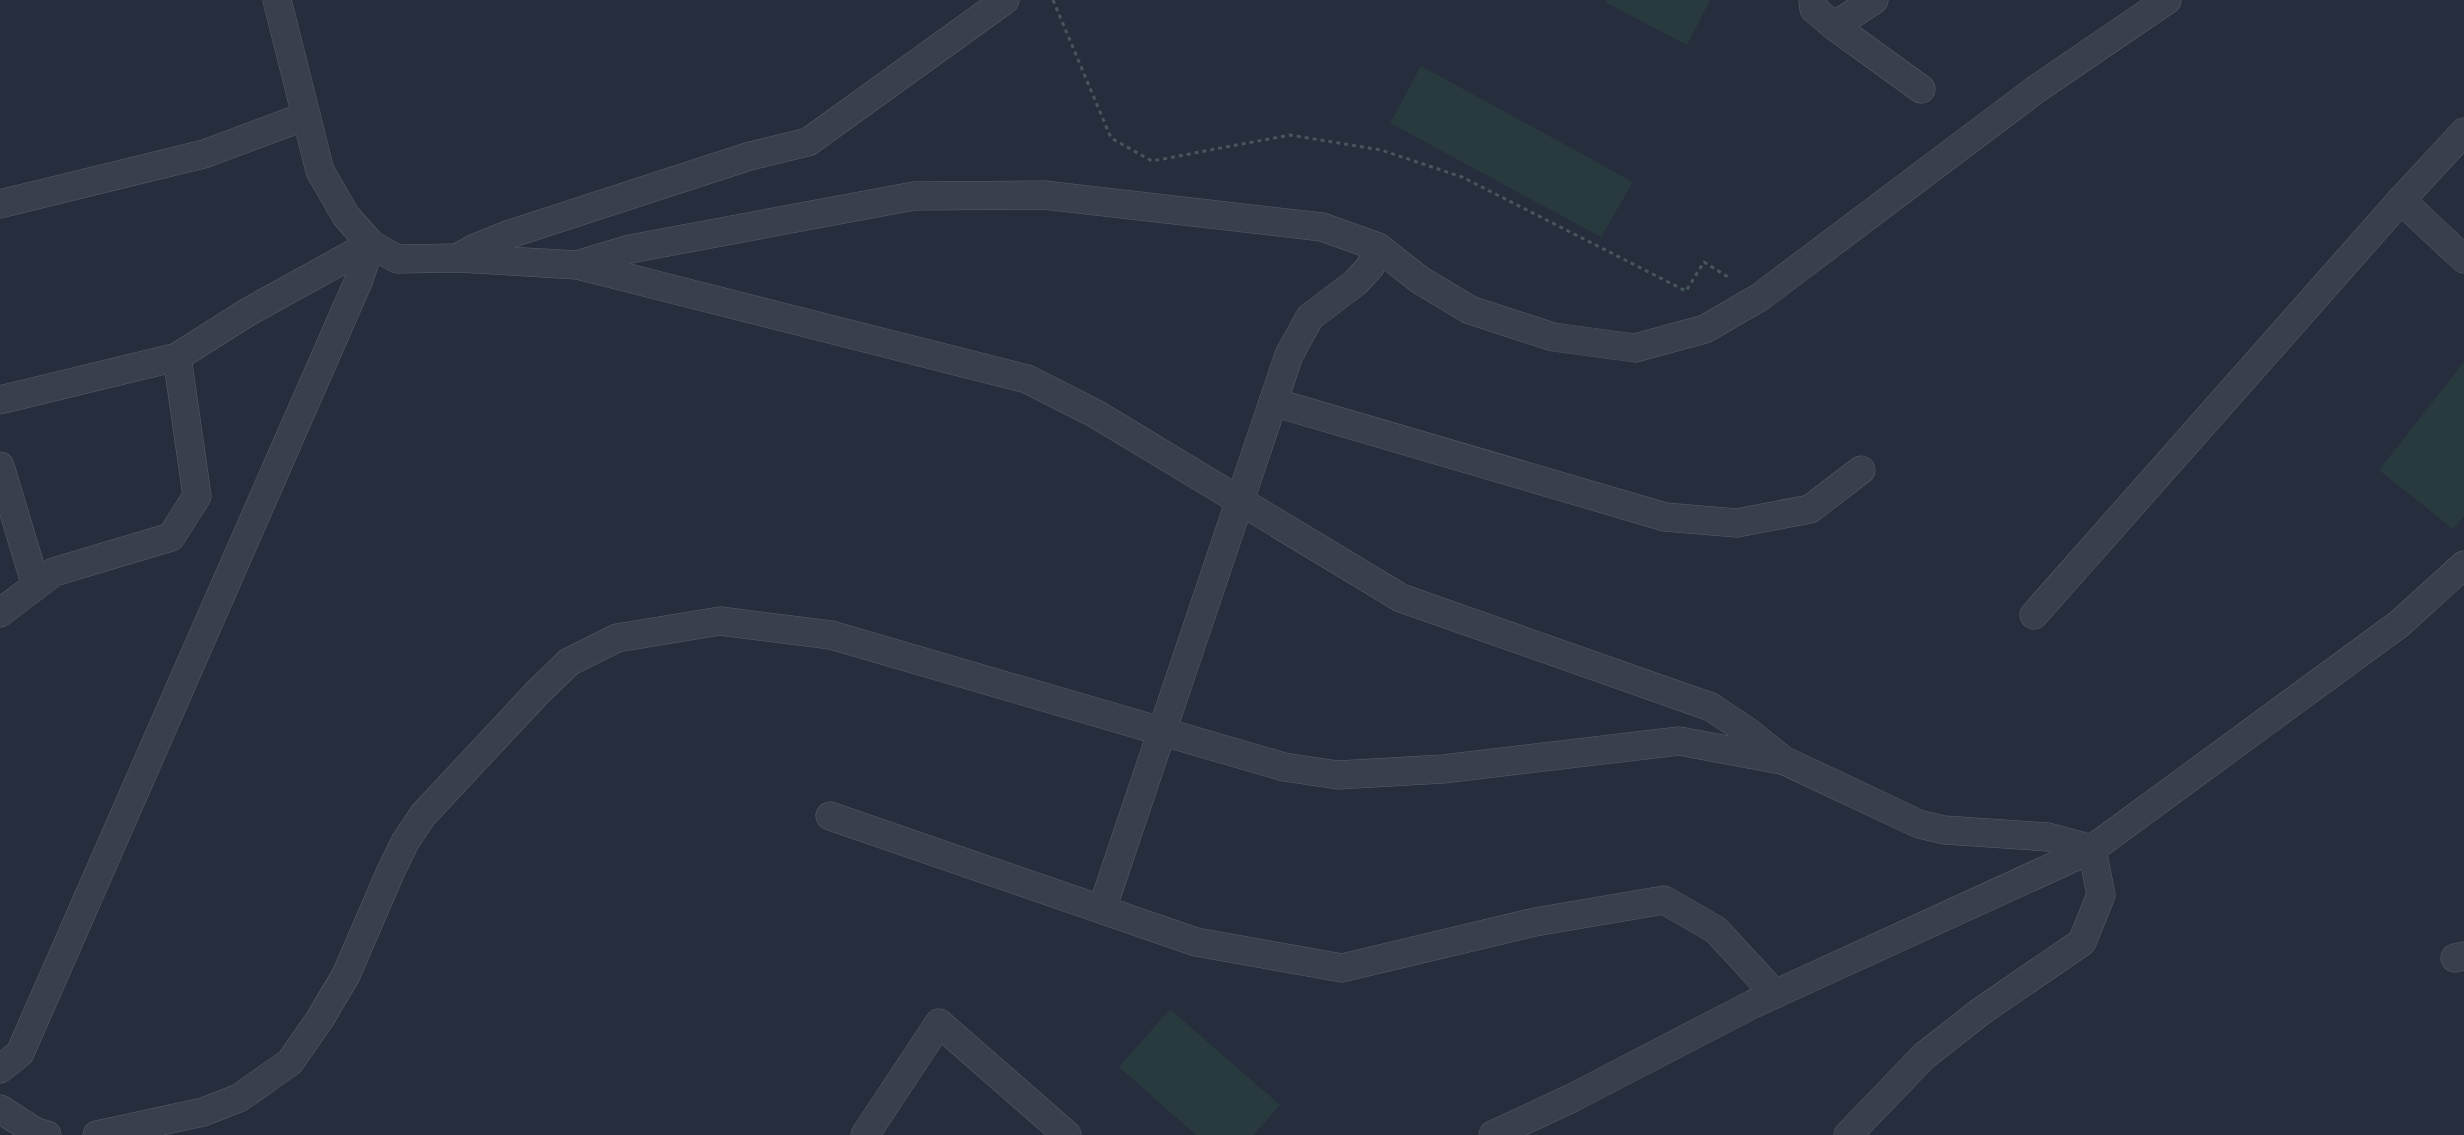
<svg xmlns="http://www.w3.org/2000/svg" width="2464" height="1135" viewBox="0 0 2464 1135" font-family="Poppins,sans-serif">
<style>
.pitch{fill:#293a3f}
.lines{fill:none;stroke-linecap:round;stroke-linejoin:round}
.minor-casing{stroke:#585d6b;stroke-width:29}
.path{stroke:#46565b;stroke-width:3;stroke-dasharray:4 4;stroke-linecap:butt}
.minor{stroke:#3a3f4d;stroke-width:28}
</style>
<rect width="100%" height="100%" fill="#262d3d"/>
<g class="pitch">
<path d="M1606,0H1710L1687,45L1605,2Z"/>
<path d="M1421,66L1633,182L1601,237L1390,123Z"/>
<path d="M2464,362V516L2453,529L2379,470Z"/>
<path d="M1170,1009L1280,1105L1254,1135H1196L1119,1067Z"/>
</g>
<g class="lines">
<defs>
<g id="minor">
<path d="M277,0L320,171L346,216L371,244L397,259L458,258L577,265L1027,379L1096,414L1401,598L1711,707L1747,731L1783,760L1919,824L1944,830L2048,837L2092,849"/>
<path d="M1813,0L1814,9L1834,26L1921,89"/>
<path d="M1834,26L1874,0"/>
<path d="M2401,200L2464,259"/>
<path d="M0,204L204,154L306,116"/>
<path d="M459,257L475,248L510,234L750,156L808,142L1005,0"/>
<path d="M577,265L630,249L914,196L1044,195L1322,227L1378,247L1420,280L1470,310L1553,337L1635,348L1705,329L1760,297L2035,90L2167,0"/>
<path d="M0,400L177,357L248,312L371,244"/>
<path d="M1273,402L1665,517L1737,523L1810,509L1861,470"/>
<path d="M0,466L36,586"/>
<path d="M0,613L54,572L171,537L197,496L177,357"/>
<path d="M2034,615L2401,200L2464,132"/>
<path d="M830,816L1196,942L1342,968L1535,922L1664,900L1716,930L1775,994"/>
<path d="M1102,909L1289,355L1310,317L1355,283L1370,267L1378,247"/>
<path d="M2455,958L2464,956"/>
<path d="M0,1069L20,1053L358,282L371,244"/>
<path d="M0,1109L36,1132L47,1135"/>
<path d="M97,1135L203,1112L239,1098L290,1062L320,1019L346,975L390,873L405,842L423,815L537,693L569,662L617,638L720,621L831,635L1284,767L1338,775L1443,769L1679,741L1781,760"/>
<path d="M865,1135L939,1023L1067,1135"/>
<path d="M1493,1135L1572,1098L1753,1004L2092,849L2399,624L2464,565"/>
<path d="M1848,1135L1924,1056L1980,1012L2082,942L2101,895L2092,849"/>
</g>
</defs>
<use href="#minor" class="minor-casing"/>
<path class="path" d="M1053,0L1111,138L1152,161L1290,135L1381,150L1462,177L1686,291L1704,262L1728,277"/>
<use href="#minor" class="minor"/>
</g>
</svg>
